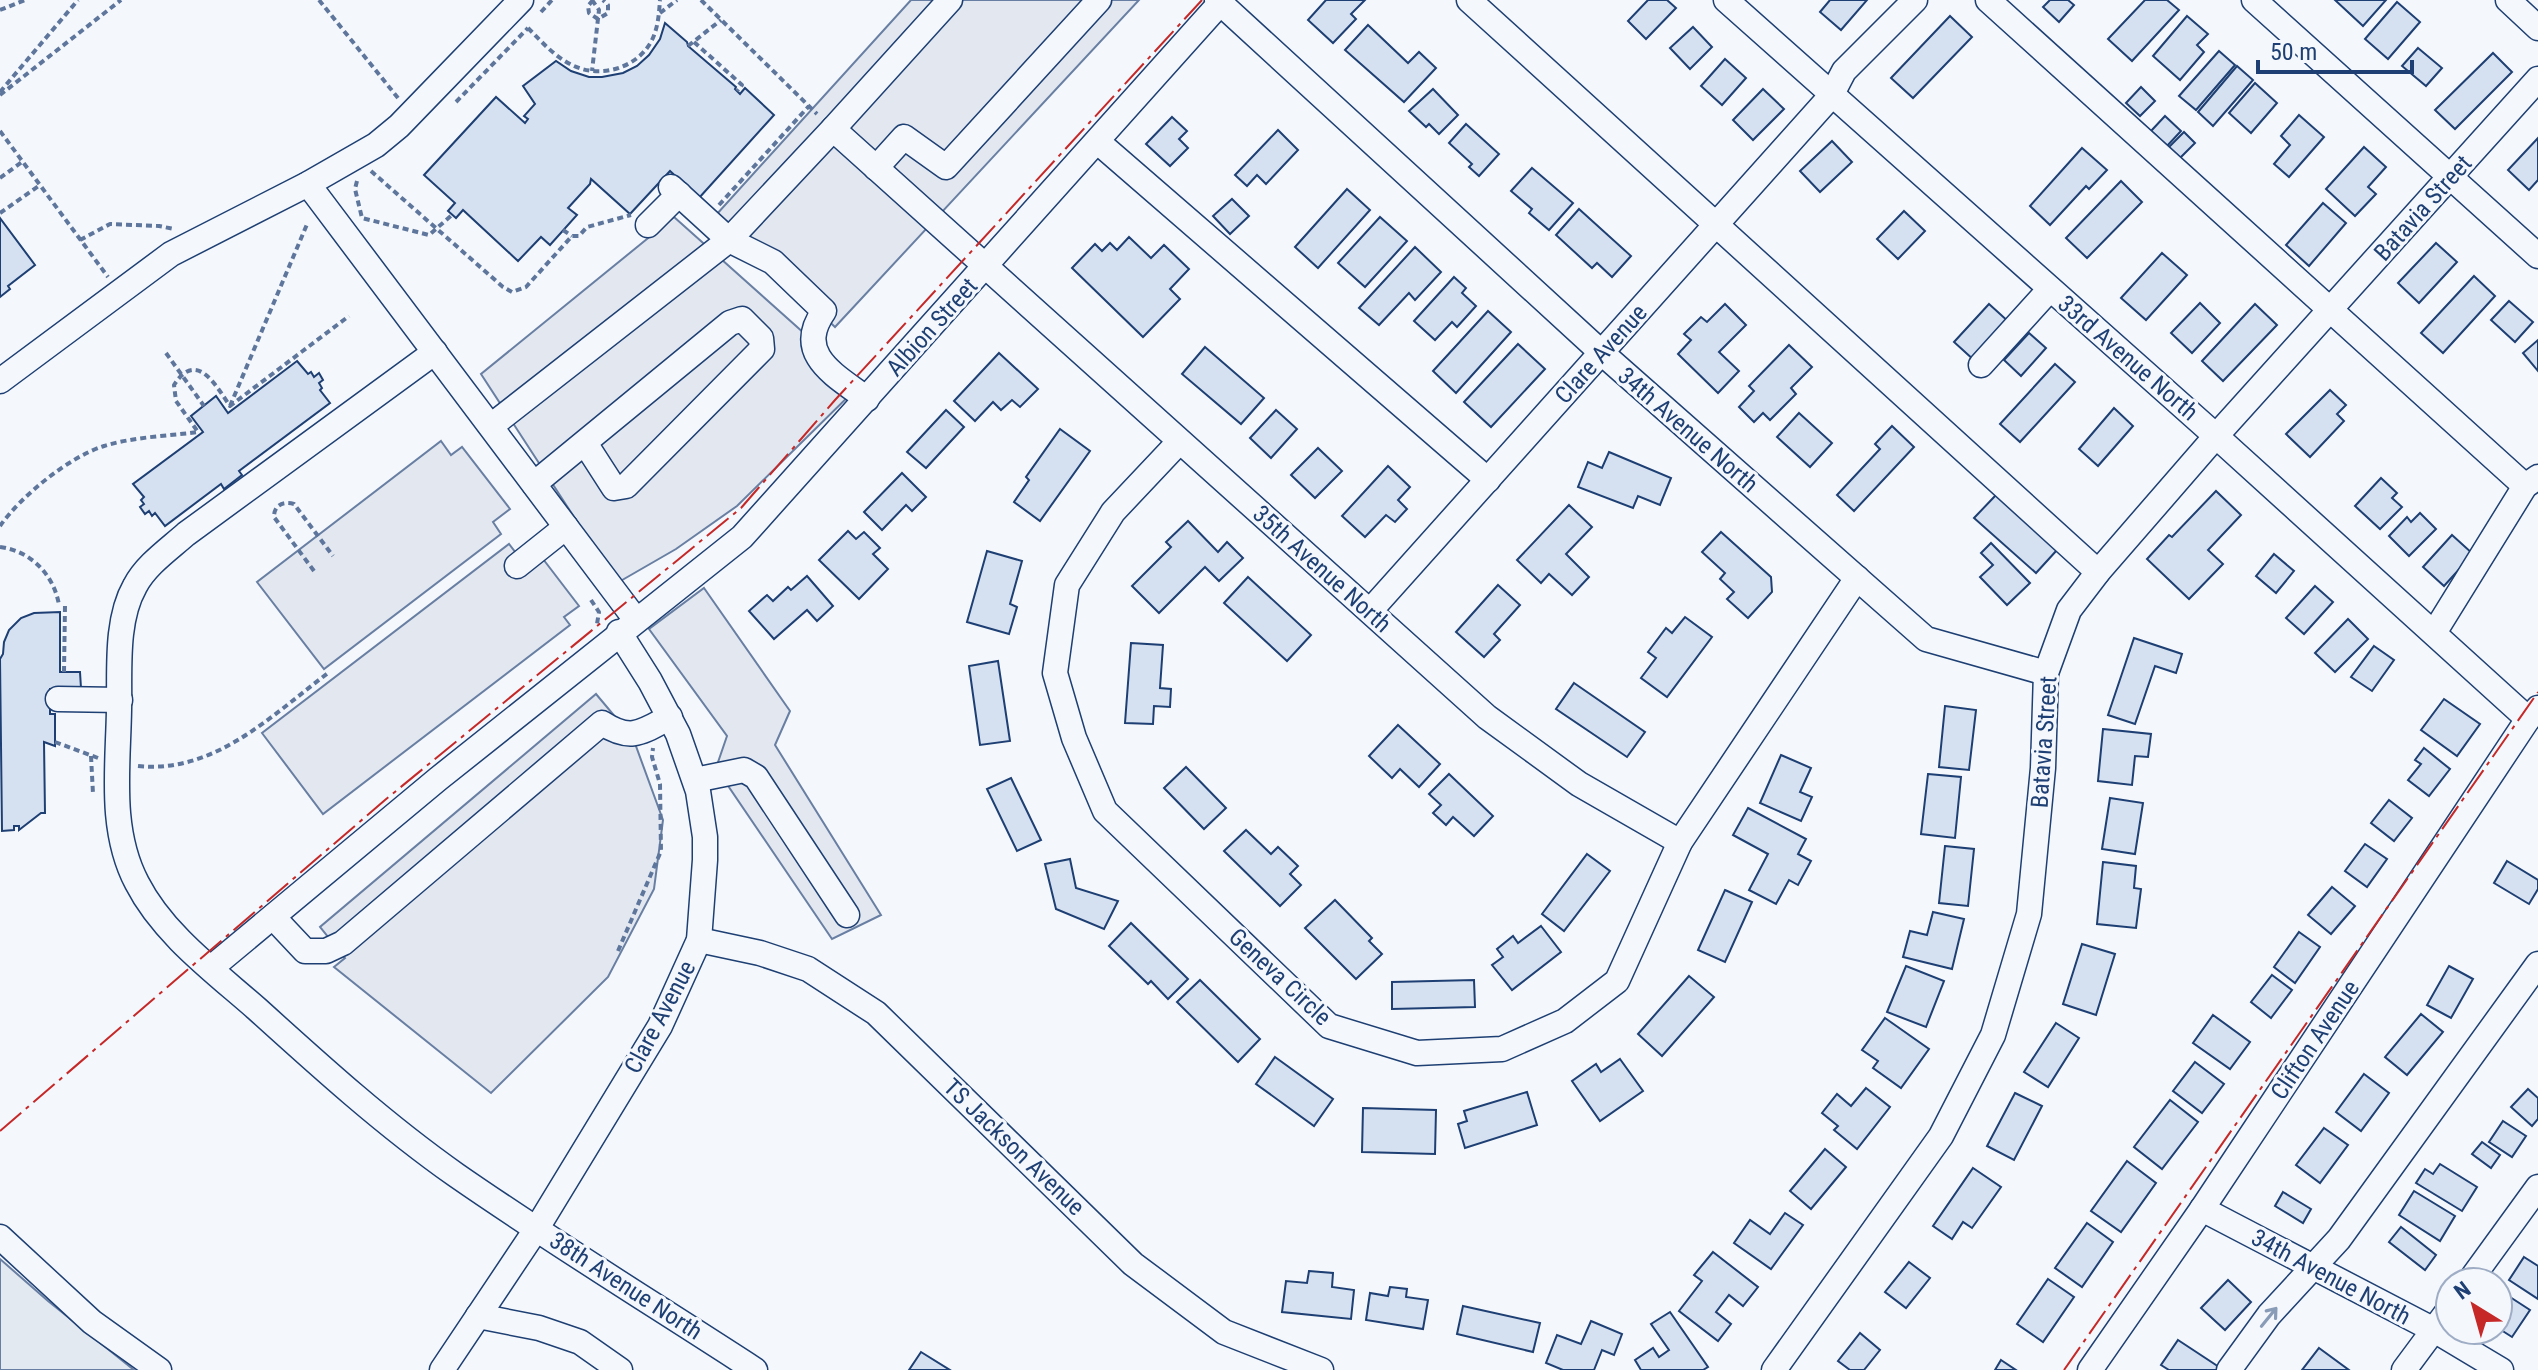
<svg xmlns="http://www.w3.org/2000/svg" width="2538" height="1370" viewBox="0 0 2538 1370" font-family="'Roboto Condensed',sans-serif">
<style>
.green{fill:#e3e9f0;stroke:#687fa3;stroke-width:2}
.parking{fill:#e3e8f0;stroke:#687fa3;stroke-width:2}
.building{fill:#d5e0f0;stroke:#1d3f73;stroke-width:2}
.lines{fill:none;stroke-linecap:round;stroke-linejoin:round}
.minor-casing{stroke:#1d3f73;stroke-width:27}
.path{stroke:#5e769c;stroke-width:4;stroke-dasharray:6 4;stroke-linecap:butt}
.minor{stroke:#f4f7fb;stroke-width:24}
.power{stroke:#c62828;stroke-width:2;stroke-dasharray:28 6 4 6;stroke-linecap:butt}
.oneway{stroke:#889bb7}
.labels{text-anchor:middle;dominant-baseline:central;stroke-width:6;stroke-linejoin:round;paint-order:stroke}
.street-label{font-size:24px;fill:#1d3f73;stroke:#f4f7fb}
</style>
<rect width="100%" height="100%" fill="#f4f7fb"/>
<path class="green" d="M0,1259L48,1301L134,1370H0Z"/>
<g class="parking">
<path d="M911,0H1139L835,327L716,215Z"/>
<path d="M674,217L861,384L737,506L676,549L617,583L481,374Z"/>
<path d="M441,441L451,455L462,447L510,509L493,522L501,534L324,669L257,582Z"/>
<path d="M530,542L579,606L564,617L570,625L323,814L262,733L509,544L516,553Z"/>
<path d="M704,588L790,711L775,745L881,915L832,939L716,768L727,736L649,629Z"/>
<path d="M596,694L633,738L663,820L654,889L608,977L491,1093L334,967L345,958L320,927Z"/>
</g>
<g class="building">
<path d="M1326,0H1365L1351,14L1356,19L1333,43L1308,20Z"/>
<path d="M1648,0H1667L1676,8L1646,39L1628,21Z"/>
<path d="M1830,0H1867L1841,30L1820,12Z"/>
<path d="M2050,0H2068L2074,5L2059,22L2043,7Z"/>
<path d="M2145,0H2167L2179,10L2132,61L2108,39Z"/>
<path d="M2335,0H2386L2363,26Z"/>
<path d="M2397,2L2420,22L2388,59L2365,39Z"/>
<path d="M1950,16L1972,37L1913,98L1891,78Z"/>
<path d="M2187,16L2208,34L2197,45L2204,52L2180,80L2153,56Z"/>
<path d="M665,23L687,42L688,46L736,87L735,89L740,94L745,88L774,115L699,198L670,171L630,214L591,179L590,184L568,208L577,215L550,245L541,237L518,261L463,210L456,218L448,211L455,203L424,175L496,97L525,123L528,119L524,116L535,104L523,86L556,61L571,71L589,77H602L623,73L637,66L649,55L660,39Z"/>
<path d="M1368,25L1408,63L1419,52L1436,68L1404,102L1345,50Z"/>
<path d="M1693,27L1712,47L1690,69L1670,48Z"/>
<path d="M2418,48L2442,68L2426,86L2402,66Z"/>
<path d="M2219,51L2235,65L2196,110L2179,96Z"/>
<path d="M2493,53L2512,72L2455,129L2435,110Z"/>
<path d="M1725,59L1746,78L1722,105L1701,86Z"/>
<path d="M2237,66L2253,80L2213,126L2198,112Z"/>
<path d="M2255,83L2277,103L2251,133L2229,113Z"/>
<path d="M2141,87L2155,101L2140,116L2126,103Z"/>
<path d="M1433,89L1458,115L1439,134L1429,124L1426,127L1409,111Z"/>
<path d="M1763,89L1784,109L1753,140L1733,120Z"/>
<path d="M2299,115L2324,137L2289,177L2274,164L2290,145L2281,136Z"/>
<path d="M2165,116L2181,131L2167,146L2151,131Z"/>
<path d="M1172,117L1187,131L1179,139L1188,148L1170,166L1146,144Z"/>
<path d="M1466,124L1499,154L1479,176L1469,167L1472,164L1449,143Z"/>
<path d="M1278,130L1298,150L1266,184L1257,175L1247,186L1235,175Z"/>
<path d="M2184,132L2195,143L2180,158L2169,147Z"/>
<path d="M2538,138V180L2529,190L2508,170Z"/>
<path d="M1832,141L1852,162L1820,192L1800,171Z"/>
<path d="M2364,147L2386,167L2368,187L2376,194L2355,216L2326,189Z"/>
<path d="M2082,148L2107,170L2089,189L2086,186L2050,225L2030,206Z"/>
<path d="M1532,168L1573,203L1549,230L1529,213L1532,209L1511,191Z"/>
<path d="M2121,181L2142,202L2087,258L2066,238Z"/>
<path d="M1347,189L1370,210L1318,268L1295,247Z"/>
<path d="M1232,199L1249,216L1230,234L1213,216Z"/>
<path d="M2323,203L2346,223L2309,266L2286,245Z"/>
<path d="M1579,209L1631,256L1612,277L1597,263L1592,268L1556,235Z"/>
<path d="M1904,211L1925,231L1898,259L1877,239Z"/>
<path d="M1380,217L1407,241L1365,287L1338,263Z"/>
<path d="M0,218L35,265L8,286L10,289L0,297Z"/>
<path d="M1129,237L1151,258L1164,245L1189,269L1170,289L1180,299L1143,337L1072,268L1095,244L1102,251L1110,243L1117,250Z"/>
<path d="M2436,243L2457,262L2419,303L2398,283Z"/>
<path d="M1415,247L1441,272L1415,300L1409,293L1379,325L1359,308Z"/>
<path d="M2162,253L2187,275L2146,320L2121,298Z"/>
<path d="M2474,276L2495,296L2443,353L2421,333Z"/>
<path d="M1454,277L1466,288L1462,293L1476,306L1457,327L1452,322L1435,340L1414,321Z"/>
<path d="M2509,301L2533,322L2515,342L2491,320Z"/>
<path d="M2200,303L2220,323L2192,353L2171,333Z"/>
<path d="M1725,304L1746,325L1719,352L1739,371L1718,393L1678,354L1691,340L1684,334L1701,317L1707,322Z"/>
<path d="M1989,304L2010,323L1975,361L1954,342Z"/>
<path d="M2255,304L2277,325L2223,381L2202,361Z"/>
<path d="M1488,311L1511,332L1456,393L1433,371Z"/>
<path d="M2029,333L2046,348L2021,376L2004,360Z"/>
<path d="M2538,340V371L2523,353Z"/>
<path d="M1518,344L1545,369L1491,427L1464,402Z"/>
<path d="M1789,345L1812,367L1791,388L1796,394L1770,420L1763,413L1754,422L1739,407L1754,391L1749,386Z"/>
<path d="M1205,347L1264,398L1241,424L1182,374Z"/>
<path d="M999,353L1038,389L1020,407L1012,400L1001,410L993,402L975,421L954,401Z"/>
<path d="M297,361L308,374L311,372L314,377L319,373L323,380L319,383L322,388L320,390L330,403L239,471L242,475L224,489L221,484L165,526L155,513L152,516L149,511L145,514L140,507L144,504L141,500L144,497L133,484L203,432L191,416L216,396L228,413Z"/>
<path d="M2055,364L2075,382L2020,442L2000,424Z"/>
<path d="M2330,390L2346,405L2337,414L2344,421L2310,457L2286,434Z"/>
<path d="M2114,408L2133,426L2098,466L2079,449Z"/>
<path d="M946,410L964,427L926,468L907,452Z"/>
<path d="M1276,410L1297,429L1271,458L1250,438Z"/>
<path d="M1799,413L1832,443L1810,467L1777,437Z"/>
<path d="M1892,426L1914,447L1854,511L1837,495L1880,449L1875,444Z"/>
<path d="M1060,429L1090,451L1040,521L1014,502L1029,480L1026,477Z"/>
<path d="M1318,448L1342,471L1315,498L1291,475Z"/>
<path d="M1609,452L1671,478L1660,505L1638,496L1633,508L1578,487L1588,462L1602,468Z"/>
<path d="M1388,466L1410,487L1398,500L1407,509L1395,522L1386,515L1365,537L1342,516Z"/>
<path d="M902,473L926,497L912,511L906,505L882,530L864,512Z"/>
<path d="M2381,478L2397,493L2392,498L2402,507L2380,529L2355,506Z"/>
<path d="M2216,491L2241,515L2208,550L2223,564L2189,599L2147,559L2169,535L2172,537Z"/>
<path d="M1996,495L2057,550L2036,573L1974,518Z"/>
<path d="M1569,505L1592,527L1566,554L1589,577L1572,595L1549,574L1541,583L1517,560Z"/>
<path d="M2420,513L2436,529L2409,556L2389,536L2407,517L2411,522Z"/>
<path d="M1188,521L1218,552L1227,542L1243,558L1219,581L1205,567L1159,613L1132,586L1171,547L1166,542Z"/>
<path d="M848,531L856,539L864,532L880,548L873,554L888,569L859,599L819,560Z"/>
<path d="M1721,532L1771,577L1772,592L1748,618L1727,599L1734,592L1720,579L1725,573L1702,552Z"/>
<path d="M2452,535L2473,554L2444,586L2423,567Z"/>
<path d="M1991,543L2030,583L2007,605L1980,577L1993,565L1981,553Z"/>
<path d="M987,551L1022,561L1010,604L1017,607L1009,634L967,622Z"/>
<path d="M2274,554L2294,571L2276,593L2256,576Z"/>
<path d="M807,576L833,606L817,621L807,610L774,639L749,611L767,595L773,601L788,587L791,590Z"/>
<path d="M1248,577L1311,635L1287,661L1224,603Z"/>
<path d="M1498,585L1520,605L1494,634L1500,640L1484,657L1456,632Z"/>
<path d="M2315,586L2333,602L2304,634L2286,618Z"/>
<path d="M60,612V672H80L81,688L50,689V714H55V746L44,742L45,813H41L19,830V826H14V830L2,831L0,659L3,654L4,642L9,630L21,618L34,613Z"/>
<path d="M1685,617L1712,637L1667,697L1641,678L1656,658L1648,652L1666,628L1672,633Z"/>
<path d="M2348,619L2368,639L2335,672L2315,653Z"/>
<path d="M2134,638L2182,654L2176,673L2155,666L2135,724L2108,715Z"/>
<path d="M1131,643L1163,645L1160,688L1171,689L1170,707L1154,706L1153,724L1125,723Z"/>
<path d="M2374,646L2394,660L2372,691L2351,677Z"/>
<path d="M998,661L1010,741L980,745L969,666Z"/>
<path d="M1574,683L1645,732L1627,757L1556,709Z"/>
<path d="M2444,699L2480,724L2457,756L2421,730Z"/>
<path d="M1945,706L1976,710L1969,770L1939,767Z"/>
<path d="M1398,725L1440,764L1419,787L1400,769L1392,778L1369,756Z"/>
<path d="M2103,729L2151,734L2148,757L2135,756L2132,785L2098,781Z"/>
<path d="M2424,748L2450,769L2429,796L2408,780L2421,764L2415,760Z"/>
<path d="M1781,755L1811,768L1800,792L1812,797L1801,821L1760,803Z"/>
<path d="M1186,767L1226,808L1204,829L1164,788Z"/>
<path d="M1449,774L1493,816L1474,836L1453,817L1446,825L1433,813L1441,805L1429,794Z"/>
<path d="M1928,774L1961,777L1955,838L1921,834Z"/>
<path d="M1011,778L1041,840L1017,851L987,789Z"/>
<path d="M2110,798L2143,803L2135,854L2102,849Z"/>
<path d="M2389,800L2412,818L2394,841L2371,823Z"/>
<path d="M1748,808L1806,839L1798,854L1811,861L1798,885L1789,880L1776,904L1749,890L1768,854L1733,835Z"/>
<path d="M1246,830L1271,854L1278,847L1298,866L1290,874L1301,885L1280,906L1224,851Z"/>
<path d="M2365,844L2387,859L2367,887L2345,871Z"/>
<path d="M1945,846L1974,849L1968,906L1939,903Z"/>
<path d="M1587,854L1610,871L1564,931L1542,914Z"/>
<path d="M1070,859L1076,888L1118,901L1104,929L1056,909L1045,864Z"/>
<path d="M2507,861L2538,880V889L2529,904L2494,883Z"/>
<path d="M2103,862L2136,866L2134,888L2141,889L2136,928L2097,924Z"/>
<path d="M2332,887L2355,906L2331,934L2308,915Z"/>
<path d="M1725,890L1752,902L1725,962L1698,950Z"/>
<path d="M1335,900L1372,938L1369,941L1382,954L1356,979L1305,928Z"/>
<path d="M1933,912L1964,919L1952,969L1903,957L1910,931L1927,935Z"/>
<path d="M1131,923L1188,979L1168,999L1151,981L1148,984L1109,946Z"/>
<path d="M1541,926L1561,952L1512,990L1492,965L1503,957L1497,949L1513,936L1518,943Z"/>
<path d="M2299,932L2320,947L2295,983L2274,967Z"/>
<path d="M2082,944L2115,954L2096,1015L2063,1004Z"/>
<path d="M1906,966L1944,981L1926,1027L1887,1012Z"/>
<path d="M2449,966L2473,979L2451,1018L2427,1005Z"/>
<path d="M2272,975L2292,990L2271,1018L2251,1002Z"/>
<path d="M1689,976L1714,997L1662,1056L1638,1034Z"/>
<path d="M1200,980L1260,1039L1238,1062L1177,1002Z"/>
<path d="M1474,980L1475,1007L1392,1009V982Z"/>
<path d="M2421,1014L2443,1032L2407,1075L2385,1057Z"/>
<path d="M2213,1015L2250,1042L2230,1069L2193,1043Z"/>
<path d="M1885,1018L1929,1049L1901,1088L1873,1068L1878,1061L1862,1050Z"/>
<path d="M2056,1023L2079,1038L2048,1087L2024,1072Z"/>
<path d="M1275,1057L1333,1099L1314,1126L1256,1084Z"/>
<path d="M1620,1059L1643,1091L1600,1121L1572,1081L1596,1064L1601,1072Z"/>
<path d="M2195,1062L2224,1084L2202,1113L2173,1091Z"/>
<path d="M2364,1074L2389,1093L2361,1131L2336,1112Z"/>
<path d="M1866,1088L1890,1107L1857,1149L1834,1130L1838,1126L1822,1113L1837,1094L1851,1106Z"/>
<path d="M2528,1089L2538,1098V1119L2532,1126L2511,1107Z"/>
<path d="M1527,1092L1537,1125L1465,1148L1458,1124L1467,1121L1464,1111Z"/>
<path d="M2015,1093L2042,1106L2014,1160L1987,1146Z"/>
<path d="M2170,1100L2198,1122L2162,1169L2134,1147Z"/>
<path d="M1363,1108L1436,1110L1435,1154L1362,1152Z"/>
<path d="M2503,1121L2526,1136L2512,1157L2489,1142Z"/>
<path d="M2324,1128L2348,1145L2320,1183L2296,1165Z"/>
<path d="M2482,1142L2500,1155L2491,1168L2472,1154Z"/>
<path d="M1825,1149L1846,1167L1811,1209L1790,1191Z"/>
<path d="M2127,1161L2156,1183L2121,1232L2091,1211Z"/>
<path d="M2440,1164L2477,1187L2462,1211L2416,1183L2425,1169L2433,1174Z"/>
<path d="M1973,1168L2001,1187L1972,1228L1963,1222L1952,1239L1933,1226Z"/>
<path d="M2414,1191L2455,1216L2440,1241L2399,1215Z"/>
<path d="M2283,1192L2311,1209L2303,1223L2275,1206Z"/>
<path d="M1785,1213L1803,1225L1771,1269L1734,1243L1750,1220L1770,1234Z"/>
<path d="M2087,1223L2113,1242L2082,1287L2055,1268Z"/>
<path d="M2401,1227L2436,1255L2425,1270L2389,1242Z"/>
<path d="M1713,1252L1758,1287L1743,1306L1729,1295L1716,1312L1731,1324L1718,1341L1679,1311L1702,1281L1694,1275Z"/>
<path d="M2524,1257L2538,1266V1299L2509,1280Z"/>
<path d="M1909,1262L1930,1278L1906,1308L1885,1292Z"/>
<path d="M1309,1271L1333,1273L1332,1287L1354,1290L1351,1319L1282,1312L1286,1281L1307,1283Z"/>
<path d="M2048,1279L2074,1297L2043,1342L2017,1324Z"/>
<path d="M2228,1280L2251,1302L2225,1330L2201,1308Z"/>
<path d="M1390,1287L1407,1289L1406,1297L1428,1300L1423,1329L1366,1320L1370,1293L1388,1296Z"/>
<path d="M2510,1297L2530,1310L2512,1337L2498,1328V1310L2500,1311Z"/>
<path d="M1463,1306L1540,1323L1533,1352L1457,1334Z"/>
<path d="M1670,1312L1708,1367L1703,1370H1641L1635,1360L1653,1348L1659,1357L1669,1350L1651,1324Z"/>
<path d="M1591,1321L1622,1334L1614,1355L1602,1350L1594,1370H1563L1546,1363L1557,1335L1581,1344Z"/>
<path d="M1860,1333L1880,1350L1864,1370H1850L1838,1361Z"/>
<path d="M2178,1340L2219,1367L2217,1370H2169L2161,1365Z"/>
<path d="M2319,1348L2349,1370H2302Z"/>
<path d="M921,1352L950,1370H909Z"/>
<path d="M2001,1360L2016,1370H1995Z"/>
</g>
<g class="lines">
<defs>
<g id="minor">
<path d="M1217,0L1603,354L1926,639L2046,673"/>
<path d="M1469,0L2098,572"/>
<path d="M1726,0L2216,436L2528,719"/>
<path d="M1988,0L2525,486"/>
<path d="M2254,0L2538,256"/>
<path d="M2508,0L2538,28"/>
<path d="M833,129L1487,717L1579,784L1680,842"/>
<path d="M1098,142L1488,480"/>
<path d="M876,168L904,137L946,167L1099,0"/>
<path d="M308,184L636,620"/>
<path d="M671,187L729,240L773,262L824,311C793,355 837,376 867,399"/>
<path d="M648,225L679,194"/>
<path d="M435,352L186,534C168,550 146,565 135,586C115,621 120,672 119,710C118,768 109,830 137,883C163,934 215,972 257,1009C321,1067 385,1125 456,1175C554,1243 655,1305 755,1370"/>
<path d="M1981,365L2050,289"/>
<path d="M0,381L171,254L308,184L376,145L399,126L521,0"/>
<path d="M491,426L729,240L833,129L950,0"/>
<path d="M1179,442L1113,512L1067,585L1055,673L1074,738L1105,811L1329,1026L1417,1053L1502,1049L1565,1021L1617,981L1680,842L1857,578"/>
<path d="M534,484L730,323L742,319L761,338L762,349L626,486L614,488L585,443"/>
<path d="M517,566L566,527"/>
<path d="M1370,611L1831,96L1844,71L1915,0"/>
<path d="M2434,633L2525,486L2538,477"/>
<path d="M58,699L120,700"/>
<path d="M695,780L744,770L756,777L847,915"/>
<path d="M273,917L305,951H326L343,943L602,723C631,742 642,732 670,717"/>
<path d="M699,940L760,953L808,969L876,1013L1133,1264L1224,1332L1321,1370"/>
<path d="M211,968L438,779L742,537L1223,0"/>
<path d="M2202,1209L2434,1330L2501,1370"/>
<path d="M0,1237L92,1322L159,1370"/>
<path d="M2469,1282L2538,1187"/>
<path d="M478,1316L539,1328L580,1342L620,1370"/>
<path d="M442,1370L537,1228L660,1026L699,940L705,860V837L698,791L678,734L650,681L619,632"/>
<path d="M1774,1370L1941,1136L1993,1035L2029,914L2043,768L2046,673L2069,610L2098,572L2216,436L2538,79"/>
<path d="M2090,1370L2202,1209L2528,719L2538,708"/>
<path d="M2229,1370L2269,1315L2339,1239L2538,964"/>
<path d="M2404,1370L2450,1308"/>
</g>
</defs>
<use href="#minor" class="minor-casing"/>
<g class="path">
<path d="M319,0L398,98"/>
<path d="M592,0L599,10L592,71"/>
<path d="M593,0L588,6L589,13L598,19L608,13V5L603,0"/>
<path d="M701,0L817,114"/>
<path d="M0,10L25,0"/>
<path d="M541,12L552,0"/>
<path d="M660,13L677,0"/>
<path d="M528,28C541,41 553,55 570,64C597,79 635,70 651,42C658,29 659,14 660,0"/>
<path d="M694,42L742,85L737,91"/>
<path d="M688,46L721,20"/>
<path d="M0,92L78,0"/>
<path d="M0,95L121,0"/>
<path d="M456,102L528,28"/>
<path d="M0,131L108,277"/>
<path d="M371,171L503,287L512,292L526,287L572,236H579L587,227L631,215"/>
<path d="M0,178L22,162"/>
<path d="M357,181L355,189L362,218L429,235L452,215"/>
<path d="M719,205L809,106"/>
<path d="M0,213L40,185"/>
<path d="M563,230L572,236"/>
<path d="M80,240L110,224L159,226L174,229"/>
<path d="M166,353L204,406"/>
<path d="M230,406L308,222"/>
<path d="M0,526C21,496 69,457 104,446C133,437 167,436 198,432L176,401L174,385C197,349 216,386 230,406L349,316"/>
<path d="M0,547C31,551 54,575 59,605"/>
<path d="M314,571L274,517C274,505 283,501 294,504L333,556"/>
<path d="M591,600L599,612L597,624"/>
<path d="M64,672L65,605"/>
<path d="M55,742L98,758"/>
<path d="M91,756L93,794"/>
<path d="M138,766C214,774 271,716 328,673"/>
<path d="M618,951L661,851L660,784L652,757L653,748"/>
</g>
<use href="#minor" class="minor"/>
<g class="power">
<path d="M0,1131L385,800L741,508L835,400L1202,0"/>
<path d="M2064,1370L2538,692"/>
</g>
</g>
<defs><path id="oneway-shaft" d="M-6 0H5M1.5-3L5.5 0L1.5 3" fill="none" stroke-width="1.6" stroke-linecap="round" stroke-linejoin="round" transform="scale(2)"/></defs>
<use class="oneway" href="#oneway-shaft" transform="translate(2269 1317) rotate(-51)"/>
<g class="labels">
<g class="street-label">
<text transform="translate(2423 208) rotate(-48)">Batavia Street</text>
<text transform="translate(932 327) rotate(-48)">Albion Street</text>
<text transform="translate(1601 354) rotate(-48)">Clare Avenue</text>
<text transform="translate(2128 358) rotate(41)">33rd Avenue North</text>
<text transform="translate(1688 430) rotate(41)">34th Avenue North</text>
<text transform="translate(1322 569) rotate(42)">35th Avenue North</text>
<text transform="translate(2044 742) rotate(-86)">Batavia Street</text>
<text transform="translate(1280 977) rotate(43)">Geneva Circle</text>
<text transform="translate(660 1017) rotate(-62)">Clare Avenue</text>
<text transform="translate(2315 1040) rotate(-56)">Clifton Avenue</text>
<text transform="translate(1014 1147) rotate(44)">TS Jackson Avenue</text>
<text transform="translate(2331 1277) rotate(28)">34th Avenue North</text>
<text transform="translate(626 1286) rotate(33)">38th Avenue North</text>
</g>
</g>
<g transform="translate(2474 1306) rotate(323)"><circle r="38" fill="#f4f7fb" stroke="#9eadc5" stroke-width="2"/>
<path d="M0-6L14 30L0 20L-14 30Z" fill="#c62828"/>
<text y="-12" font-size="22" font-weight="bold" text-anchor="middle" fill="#1d3f73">N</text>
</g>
<path d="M2258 60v12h154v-12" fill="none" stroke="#1d3f73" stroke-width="4"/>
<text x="2270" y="60" font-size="24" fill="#1d3f73" stroke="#f4f7fb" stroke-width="6" paint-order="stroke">50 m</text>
</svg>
